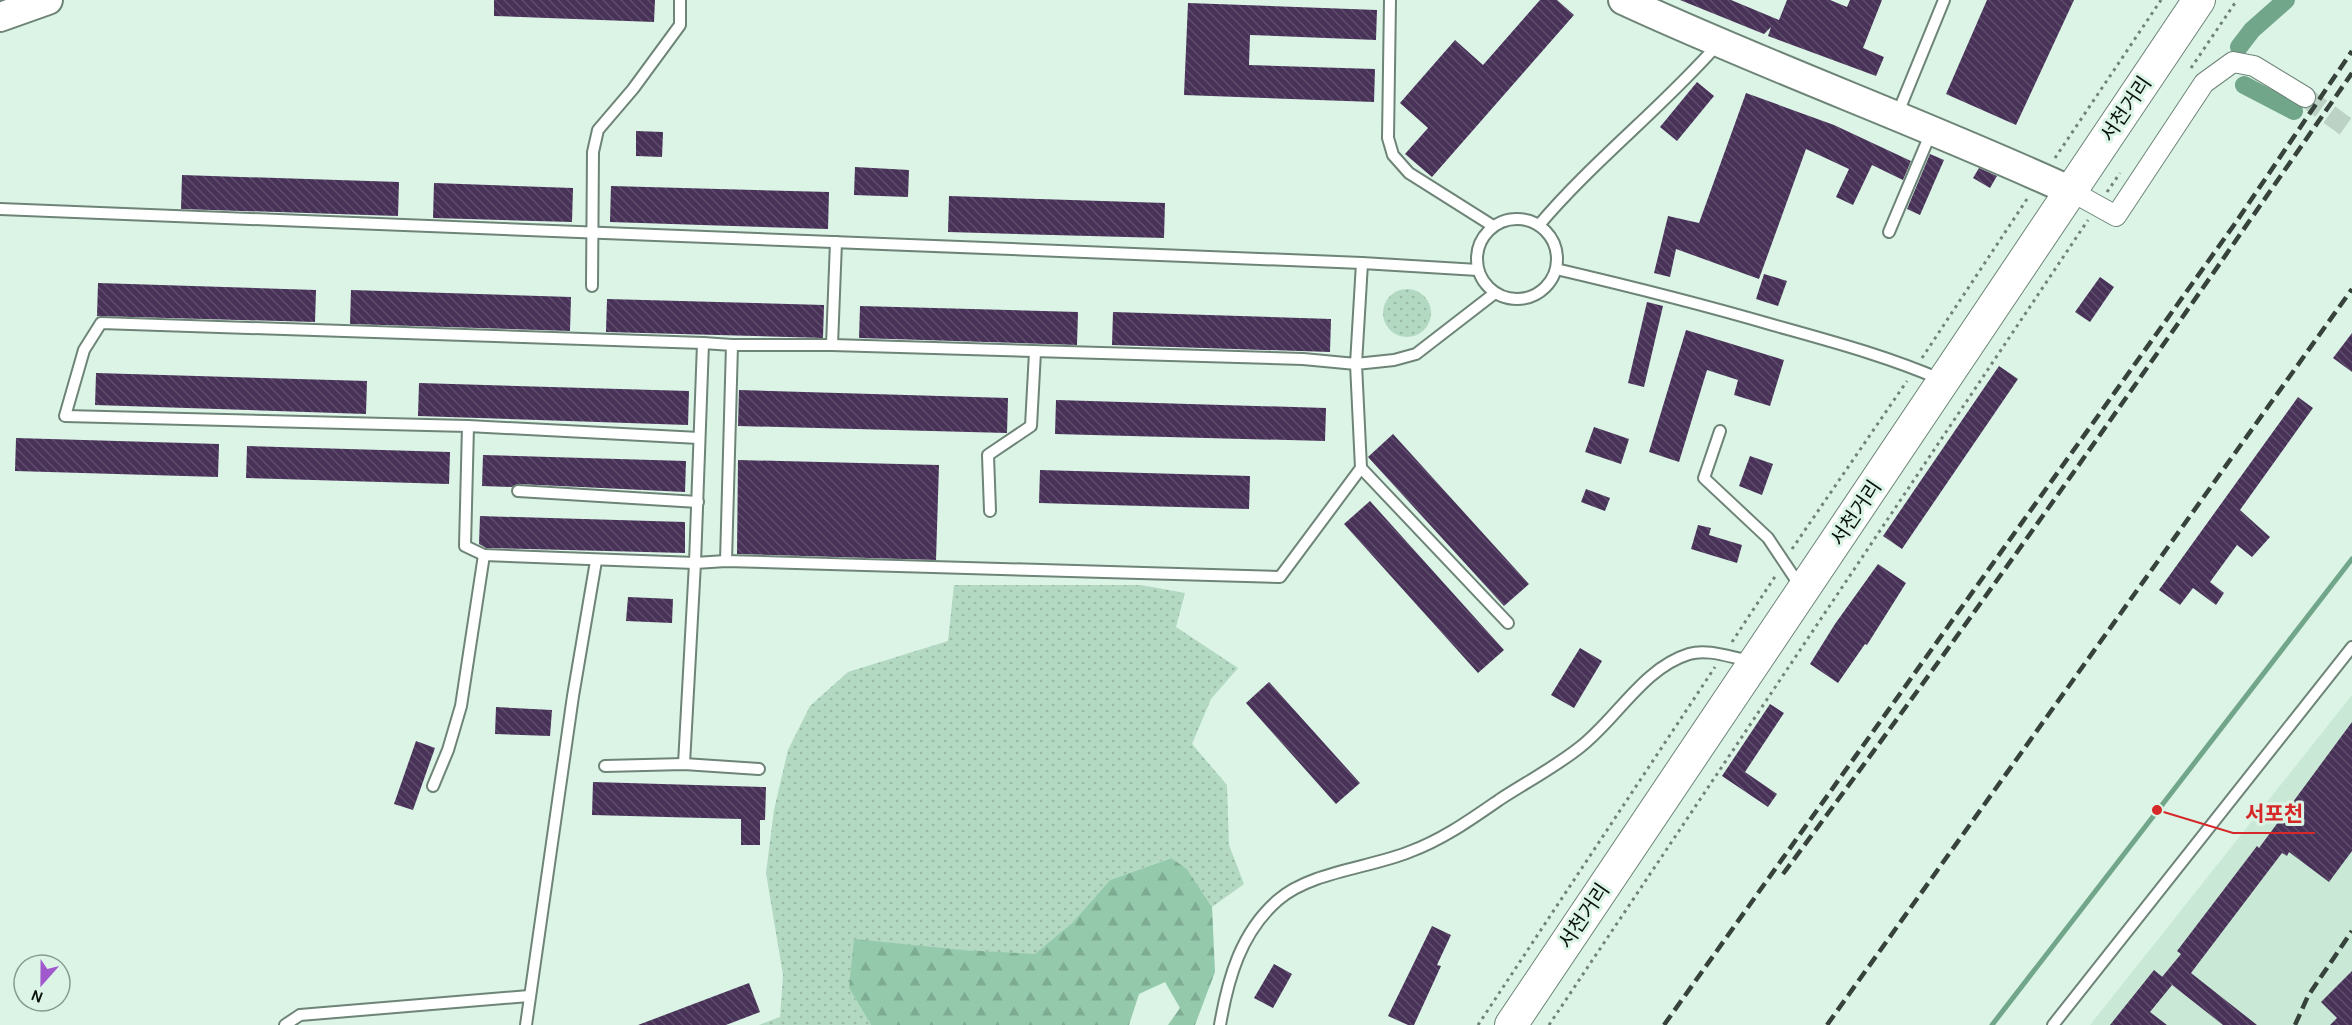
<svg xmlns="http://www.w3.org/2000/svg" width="2352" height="1025" viewBox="0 0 2352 1025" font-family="Karla,'Noto Sans KR',sans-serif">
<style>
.built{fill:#c9e9d6}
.grass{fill:url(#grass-dots)}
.forest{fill:url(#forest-firs)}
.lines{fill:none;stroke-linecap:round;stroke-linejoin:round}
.stream{stroke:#72a68a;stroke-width:5}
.canal{stroke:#72a68a;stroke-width:18}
.building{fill:url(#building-back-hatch)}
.street-tunnel{stroke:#bcd2c5;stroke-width:20;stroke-dasharray:20 10;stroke-linecap:butt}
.lane-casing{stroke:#6d8477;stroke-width:14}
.street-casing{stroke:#6d8477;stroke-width:22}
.secondary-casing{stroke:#6d8477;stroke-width:32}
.primary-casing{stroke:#6d8477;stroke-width:34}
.path{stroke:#728279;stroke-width:3;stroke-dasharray:3 4.5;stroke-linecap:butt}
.lane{stroke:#fff;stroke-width:10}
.street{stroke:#fff;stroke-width:20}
.secondary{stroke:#fff;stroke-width:28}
.primary{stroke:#fff;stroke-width:32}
.rail{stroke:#36423b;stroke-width:4.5;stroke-dasharray:12 6;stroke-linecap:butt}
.labels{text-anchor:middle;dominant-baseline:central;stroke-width:6;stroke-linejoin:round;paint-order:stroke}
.street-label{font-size:20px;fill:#0a120d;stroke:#dbf4e6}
.leader{fill:none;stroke:#d62828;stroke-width:2}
.callout-dot{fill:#d62828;stroke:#dbf4e6;stroke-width:2}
.callout-label{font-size:21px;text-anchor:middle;font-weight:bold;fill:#d62828;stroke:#dbf4e6;stroke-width:6;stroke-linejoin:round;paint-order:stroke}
</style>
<defs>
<pattern id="grass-dots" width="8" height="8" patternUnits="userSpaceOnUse" patternTransform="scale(1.5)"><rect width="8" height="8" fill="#b3d9c3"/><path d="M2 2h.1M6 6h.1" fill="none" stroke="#99b9a6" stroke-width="1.8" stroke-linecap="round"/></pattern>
<pattern id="forest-firs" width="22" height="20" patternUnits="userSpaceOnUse" patternTransform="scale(1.5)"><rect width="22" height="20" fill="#94c9ac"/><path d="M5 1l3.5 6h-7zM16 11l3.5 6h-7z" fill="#7eac93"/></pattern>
<pattern id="building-back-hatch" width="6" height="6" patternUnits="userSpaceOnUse" patternTransform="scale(1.5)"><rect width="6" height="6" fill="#483258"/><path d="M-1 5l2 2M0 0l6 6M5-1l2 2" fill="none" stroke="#5e4d6b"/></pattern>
</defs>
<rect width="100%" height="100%" fill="#dbf4e6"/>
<path class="built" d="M2352,695V1025H2090Z"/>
<g class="grass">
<circle cx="1407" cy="313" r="24"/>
<path d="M954,585H1141L1185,593L1176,627L1238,668L1211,699L1192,744L1227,785L1229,845L1244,884L1212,907L1187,869L1170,858L1110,880L1072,923L1035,955L962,950L849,988L871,1025H759L780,1017L783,975L766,873L774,810L788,750L810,706L848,672L948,641Z"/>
</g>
<path class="forest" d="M1171,858L1187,869L1212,907L1215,972L1195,1025H1168L1180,1008L1165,982L1139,994L1129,1025H871L849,988L854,939L962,950L1035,954L1072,923L1110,880Z"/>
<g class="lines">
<path class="stream" d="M1992,1025L2352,559"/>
<g class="canal">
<path d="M2239,47L2252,30L2286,0"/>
<path d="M2244,85L2294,111"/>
</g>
</g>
<g class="building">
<path d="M494,0H655L654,22L494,16Z"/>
<path d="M1540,0H1557L1574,15L1432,177L1405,154L1428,128L1400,103L1455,40L1483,65Z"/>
<path d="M1680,0H1731L1779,20L1787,0H1830L1847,7L1850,0H1882L1863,48L1884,57L1876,76L1768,36L1771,27L1764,34Z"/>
<path d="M1987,0H2074L2016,125L1946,94Z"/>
<path d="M1188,3L1377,10L1376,40L1250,35L1249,65L1375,69L1374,102L1184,95Z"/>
<path d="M1697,82L1714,96L1677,141L1660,127Z"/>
<path d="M1746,93L1834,125L1911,161L1903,180L1872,165L1853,205L1836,197L1849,169L1806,149L1759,279L1676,249L1670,277L1654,273L1668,216L1699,223Z"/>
<path d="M636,131L663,132L662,157L636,156Z"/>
<path d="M1930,154L1944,160L1920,215L1907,209Z"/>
<path d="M855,167L909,170L908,197L854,195Z"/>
<path d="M1979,168L1997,176L1990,188L1973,178Z"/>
<path d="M182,175L399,182L398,216L181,209Z"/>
<path d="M434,183L573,188L572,222L433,218Z"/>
<path d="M611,186L829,192L828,229L610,222Z"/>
<path d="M949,196L1165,203L1164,238L948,232Z"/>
<path d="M1764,274L1787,281L1778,306L1756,299Z"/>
<path d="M2100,277L2114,287L2090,322L2075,312Z"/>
<path d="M98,283L316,290L315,322L97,316Z"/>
<path d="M351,290L571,297L570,331L350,324Z"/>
<path d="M607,299L824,305L823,338L606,332Z"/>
<path d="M1647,302L1663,306L1644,387L1628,383Z"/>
<path d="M860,306L1078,312L1077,345L859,338Z"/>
<path d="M1113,312L1331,319L1330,352L1112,345Z"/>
<path d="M1686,330L1784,360L1770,406L1734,395L1738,380L1707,370L1679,462L1649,452Z"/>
<path d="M2352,333V372L2333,358Z"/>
<path d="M1999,366L2018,379L1902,549L1883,536Z"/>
<path d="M96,373L367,381L366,414L95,405Z"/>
<path d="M419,383L689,391L688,425L418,416Z"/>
<path d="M739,390L1008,398L1007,433L738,426Z"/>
<path d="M2298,397L2313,408L2240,510L2270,537L2252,557L2237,545L2210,582L2224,593L2216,605L2193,588L2180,605L2159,590Z"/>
<path d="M1056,400L1326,408L1325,441L1055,434Z"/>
<path d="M1594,427L1629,439L1621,464L1585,452Z"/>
<path d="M1393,434L1529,584L1504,606L1368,457Z"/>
<path d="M16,438L219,444L218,477L15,471Z"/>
<path d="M247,446L450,452L449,484L246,478Z"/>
<path d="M483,455L686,461L685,492L518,484L512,487L482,486Z"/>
<path d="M1750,456L1773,464L1762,495L1739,486Z"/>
<path d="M738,460L939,465L936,560L737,554Z"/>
<path d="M1040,470L1250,476L1249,509L1039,503Z"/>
<path d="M1586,489L1610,498L1605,511L1581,502Z"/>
<path d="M1370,501L1504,650L1478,673L1344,524Z"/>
<path d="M480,516L685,522V553L486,548L479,544Z"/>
<path d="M1698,525L1711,528L1709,535L1742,545L1737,563L1691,549Z"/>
<path d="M1878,564L1906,583L1867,645L1865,644L1838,683L1810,664L1835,624Z"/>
<path d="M628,597L673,599L672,623L626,621Z"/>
<path d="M1580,648L1602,661L1574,708L1551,695Z"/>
<path d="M1269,682L1360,783L1336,804L1246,703Z"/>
<path d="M1770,704L1784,713L1745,772L1777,794L1768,807L1722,776Z"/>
<path d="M496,707L552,710L550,736L495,734Z"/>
<path d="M2352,722V851L2329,882L2289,852L2287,856L2282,853L2191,973L2257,1025H2223L2162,977L2181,954L2177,951L2257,846L2259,848Z"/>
<path d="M416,741L435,748L413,810L394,804Z"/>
<path d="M593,782L766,787L765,820H760V845H741V819L592,815Z"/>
<path d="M1432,926L1451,935L1437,965L1441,966L1414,1025H1408L1388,1016Z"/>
<path d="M1274,964L1292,974L1273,1008L1254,998Z"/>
<path d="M2154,970L2172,985L2150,1012L2167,1025H2110Z"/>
<path d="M2352,971V1025H2330L2337,1018L2321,1002Z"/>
<path d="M749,983L760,1012L726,1025H638Z"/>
</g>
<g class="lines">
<path class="street-tunnel" d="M2305,97L2352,131"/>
<defs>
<g id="lane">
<path d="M1390,0L1388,138L1393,155L1409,173L1493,226"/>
<path d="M1897,115L1944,0"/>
<path d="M0,209L1362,263L1478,270"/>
<circle cx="1517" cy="259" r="40"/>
<path d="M1539,225C1594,160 1662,108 1718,44"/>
<path d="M1889,232L1932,130"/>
<path d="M1556,269C1629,286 1701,304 1773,325C1830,341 1887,356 1942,380"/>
<path d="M592,286L593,152L598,130L633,89L680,25V0"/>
<path d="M732,345H832L1303,359L1356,364L1362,263"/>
<path d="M832,345L836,242"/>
<path d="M468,426L465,546L484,555"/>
<path d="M1720,431L1704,478L1768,538L1800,586"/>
<path d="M699,438L468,426L65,416L84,350L101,323L703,343"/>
<path d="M1361,468L1508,623"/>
<path d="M518,491L698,502"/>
<path d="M990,511L988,455L1031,426L1035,352"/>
<path d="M684,764L695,563L726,561L1280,577L1361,468L1356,364L1394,360L1416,354L1495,293"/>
<path d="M605,766L684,764L759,769"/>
<path d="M433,786L448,750L461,706L484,555L695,563L703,343L732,345L726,561"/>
<path d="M285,1025L300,1015L529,996"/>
<path d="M526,1025L573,696L596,561"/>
<path d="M1220,1025C1228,978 1241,932 1278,900C1310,872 1369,868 1409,852C1442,840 1470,820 1499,800C1525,783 1555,767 1579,748C1616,720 1643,668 1689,654C1708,648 1732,658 1751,661"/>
<path d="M2053,1025L2352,647"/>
</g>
<path id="street" d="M2071,191L2116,216L2204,83L2233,62L2254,66L2305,97"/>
<g id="secondary">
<path d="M1623,0C1770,68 1923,123 2071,191"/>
<path d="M0,17L48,0"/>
</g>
<path id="primary" d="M1511,1025L2199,0"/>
</defs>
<use href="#lane" class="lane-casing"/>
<use href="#street" class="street-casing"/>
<use href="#secondary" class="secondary-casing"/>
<use href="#primary" class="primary-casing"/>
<g class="path">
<path d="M2191,68L2237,0"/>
<path d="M2055,158L2161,0"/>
<path d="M2107,192L2120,173"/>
<path d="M1922,358L2029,196"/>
<path d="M1792,549L1907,381"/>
<path d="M1732,642L1776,575"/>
<path d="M1478,1025L1715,667"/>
<path d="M1549,1025L2088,220"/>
</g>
<use href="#lane" class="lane"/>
<use href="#street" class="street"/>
<use href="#secondary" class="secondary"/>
<use href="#primary" class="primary"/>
<g class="rail">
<path d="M1783,874C1979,611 2165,343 2352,73"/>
<path d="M1664,1025L2234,225L2352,51"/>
<path d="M1827,1025L2352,289"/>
<path d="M2295,1025L2308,996L2352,931"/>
</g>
</g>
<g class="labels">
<g class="street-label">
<text transform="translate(2126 109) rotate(-56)">서천거리</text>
<text transform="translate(1856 513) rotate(-56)">서천거리</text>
<text transform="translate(1584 916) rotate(-56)">서천거리</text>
</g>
</g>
<path class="leader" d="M2157 810L2233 833H2315"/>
<circle class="callout-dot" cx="2157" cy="810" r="6"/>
<g class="callout-label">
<text x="2274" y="821">서포천</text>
</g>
<g transform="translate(42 983) rotate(201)"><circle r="28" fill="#dbf4e6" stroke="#879a8f" stroke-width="1.5"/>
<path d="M0-4.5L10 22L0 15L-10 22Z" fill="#a058cc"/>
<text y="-9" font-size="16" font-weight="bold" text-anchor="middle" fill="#0a120d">N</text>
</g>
</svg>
